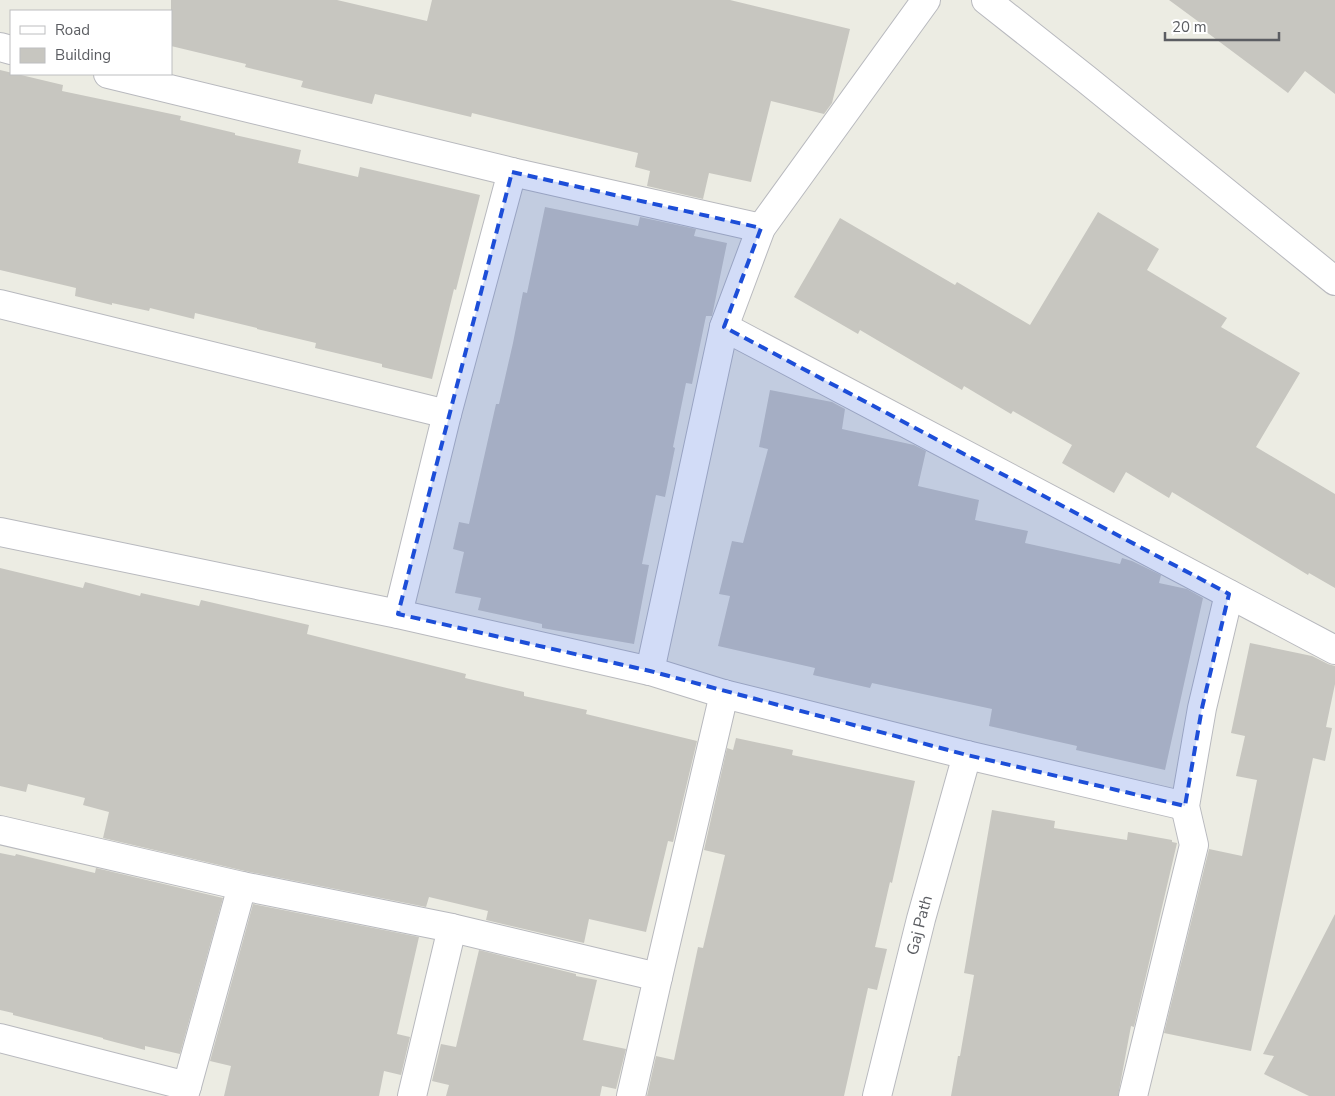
<svg xmlns="http://www.w3.org/2000/svg" width="1335" height="1096" viewBox="0 0 1335 1096" font-family="'Nunito Sans',sans-serif">
<style>
.building{fill:#c7c6c0}
.lines{fill:none;stroke-linecap:round;stroke-linejoin:round}
.minor-casing{stroke:#b8b9be;stroke-width:30}
.minor{stroke:#fff;stroke-width:28}
.marked{fill:#1d4ed8;fill-opacity:0.2;stroke:#1d4ed8;stroke-width:4;stroke-dasharray:10 6;stroke-linejoin:round}
.labels{text-anchor:middle;dominant-baseline:central;stroke-width:4;stroke-linejoin:round;paint-order:stroke}
.street-label{font-size:16px;fill:#5b5d62;stroke:#fff}
</style>
<rect width="100%" height="100%" fill="#ecece3"/>
<g class="building">
<path d="M171,0H337L427,21L432,0H730L850,29L832,103L824,114L771,101L751,182L709,173L703,199L647,186L650,171L635,167L638,153L472,113L471,117L375,94L372,104L301,87L303,81L245,67L246,64L171,46Z"/>
<path d="M1169,0H1335V94L1305,71L1288,93L1201,28L1203,25Z"/>
<path d="M0,70L63,85L62,91L181,116L180,120L235,133V135L301,150L298,163L358,177L360,167L480,195L456,290L454,289L432,379L382,367V364L315,348L316,343L257,329V328L195,313L194,319L150,308L149,311L112,303V305L75,296L76,288L0,270Z"/>
<path d="M545,207L638,226L640,217L696,229L694,236L727,243L712,316H706L692,384L686,383L673,447L675,448L665,497L656,495L642,564L649,565L634,644L542,628V624L478,610L481,598L455,593L464,552L453,549L459,522L469,524L496,404H499L513,343L523,292L527,293Z"/>
<path d="M1098,212L1159,249L1147,270L1227,318L1221,327L1300,373L1256,447L1335,494V588L1309,573L1308,575L1172,492L1169,498L1126,472L1114,493L1062,463L1072,445L1013,411L1011,414L964,386L962,390L860,330L858,334L794,297L840,218L955,285L957,282L1030,325Z"/>
<path d="M770,390L832,402L845,409L842,429L914,445L926,451L918,486L979,500L975,520L1028,531L1025,543L1120,564L1122,558L1132,561L1161,575L1159,583L1187,589L1203,598L1165,770L1076,750L1077,746L989,726L992,709L872,683L870,688L813,675L815,668L718,646L730,596L719,594L732,541L743,543L768,449L759,447Z"/>
<path d="M0,568L83,588L85,582L140,596L141,593L199,606L201,600L309,625L307,634L466,674L465,678L524,692V696L587,710L586,714L697,741L673,842L668,841L646,932L589,919L584,943L486,920L488,911L429,897L426,907L245,871L103,838L109,812L83,805L85,798L28,784L26,792L0,786Z"/>
<path d="M1250,643L1312,656L1328,664L1335,666V684L1326,727L1332,728L1325,761L1313,758L1251,1051L1164,1033L1209,849L1242,856L1257,780L1236,776L1245,736L1231,733Z"/>
<path d="M736,738L793,750L792,755L915,781L892,883L890,882L875,947L887,949L877,990L868,988L844,1096H647L656,1056L674,1060L698,947L703,948L725,855L704,850L727,748L733,750Z"/>
<path d="M992,810L1055,821L1054,828L1127,840L1128,832L1172,840V842L1177,843L1134,1027L1131,1026L1118,1096H951L958,1056H960L974,975L964,973Z"/>
<path d="M0,853L15,856L16,854L95,873L96,868L223,898L180,1054L145,1046V1050L103,1039V1038L13,1015V1013L0,1010Z"/>
<path d="M253,904L419,937L397,1034L410,1037L401,1075L384,1071L379,1096H224L231,1066L210,1061Z"/>
<path d="M1335,914V1096H1309L1264,1074L1274,1056L1263,1054Z"/>
<path d="M479,950L576,974V976L597,980L583,1040L626,1049L616,1089L602,1086L600,1096H446L449,1085L432,1081L441,1044L456,1047Z"/>
</g>
<g class="lines">
<defs>
<g id="minor">
<path d="M986,0L1086,79L1335,281"/>
<path d="M0,47L11,50"/>
<path d="M108,74L512,172L761,228"/>
<path d="M0,304L447,414"/>
<path d="M724,327L1335,650"/>
<path d="M0,532L398,614L650,671L724,694L967,755L1185,806"/>
<path d="M398,614L447,414L512,172"/>
<path d="M650,671L724,327L761,228L926,0"/>
<path d="M0,830L242,886L452,928L658,977L724,694"/>
<path d="M0,1038L187,1086L184,1096"/>
<path d="M187,1086L242,886"/>
<path d="M412,1096L452,928"/>
<path d="M631,1096L658,977"/>
<path id="s1" d="M877,1096L921,919L967,755"/>
<path d="M1133,1096L1194,845L1185,806L1202,708L1229,594"/>
</g>
</defs>
<use href="#minor" class="minor-casing"/>
<use href="#minor" class="minor"/>
</g>
<path class="marked" d="M512,172L761,228L724,327L1229,594L1202,708L1185,806L967,755L650,671L398,614Z"/>
<g class="labels">
<g class="street-label">
<text stroke="none"><textPath href="#s1" startOffset="176">Gaj Path</textPath></text>
</g>
</g>
<rect x="10" y="10" width="162" height="65" fill="#ffffff" stroke="#bdbec0"/>
<rect x="20" y="26" width="25" height="8" fill="#ffffff" stroke="#bdbec0"/>
<text x="55" y="35" font-size="15" fill="#5b5d62">Road</text>
<rect x="20" y="48" width="25" height="15" fill="#c7c6c0" stroke="#bdbec0"/>
<text x="55" y="60" font-size="15" fill="#5b5d62">Building</text>
<path d="M1165 32v8h114v-8" fill="none" stroke="#5b5d62" stroke-width="2.5"/>
<text x="1172" y="32" font-size="15" fill="#5b5d62" stroke="#ffffff" stroke-width="4" paint-order="stroke">20 m</text>
</svg>
